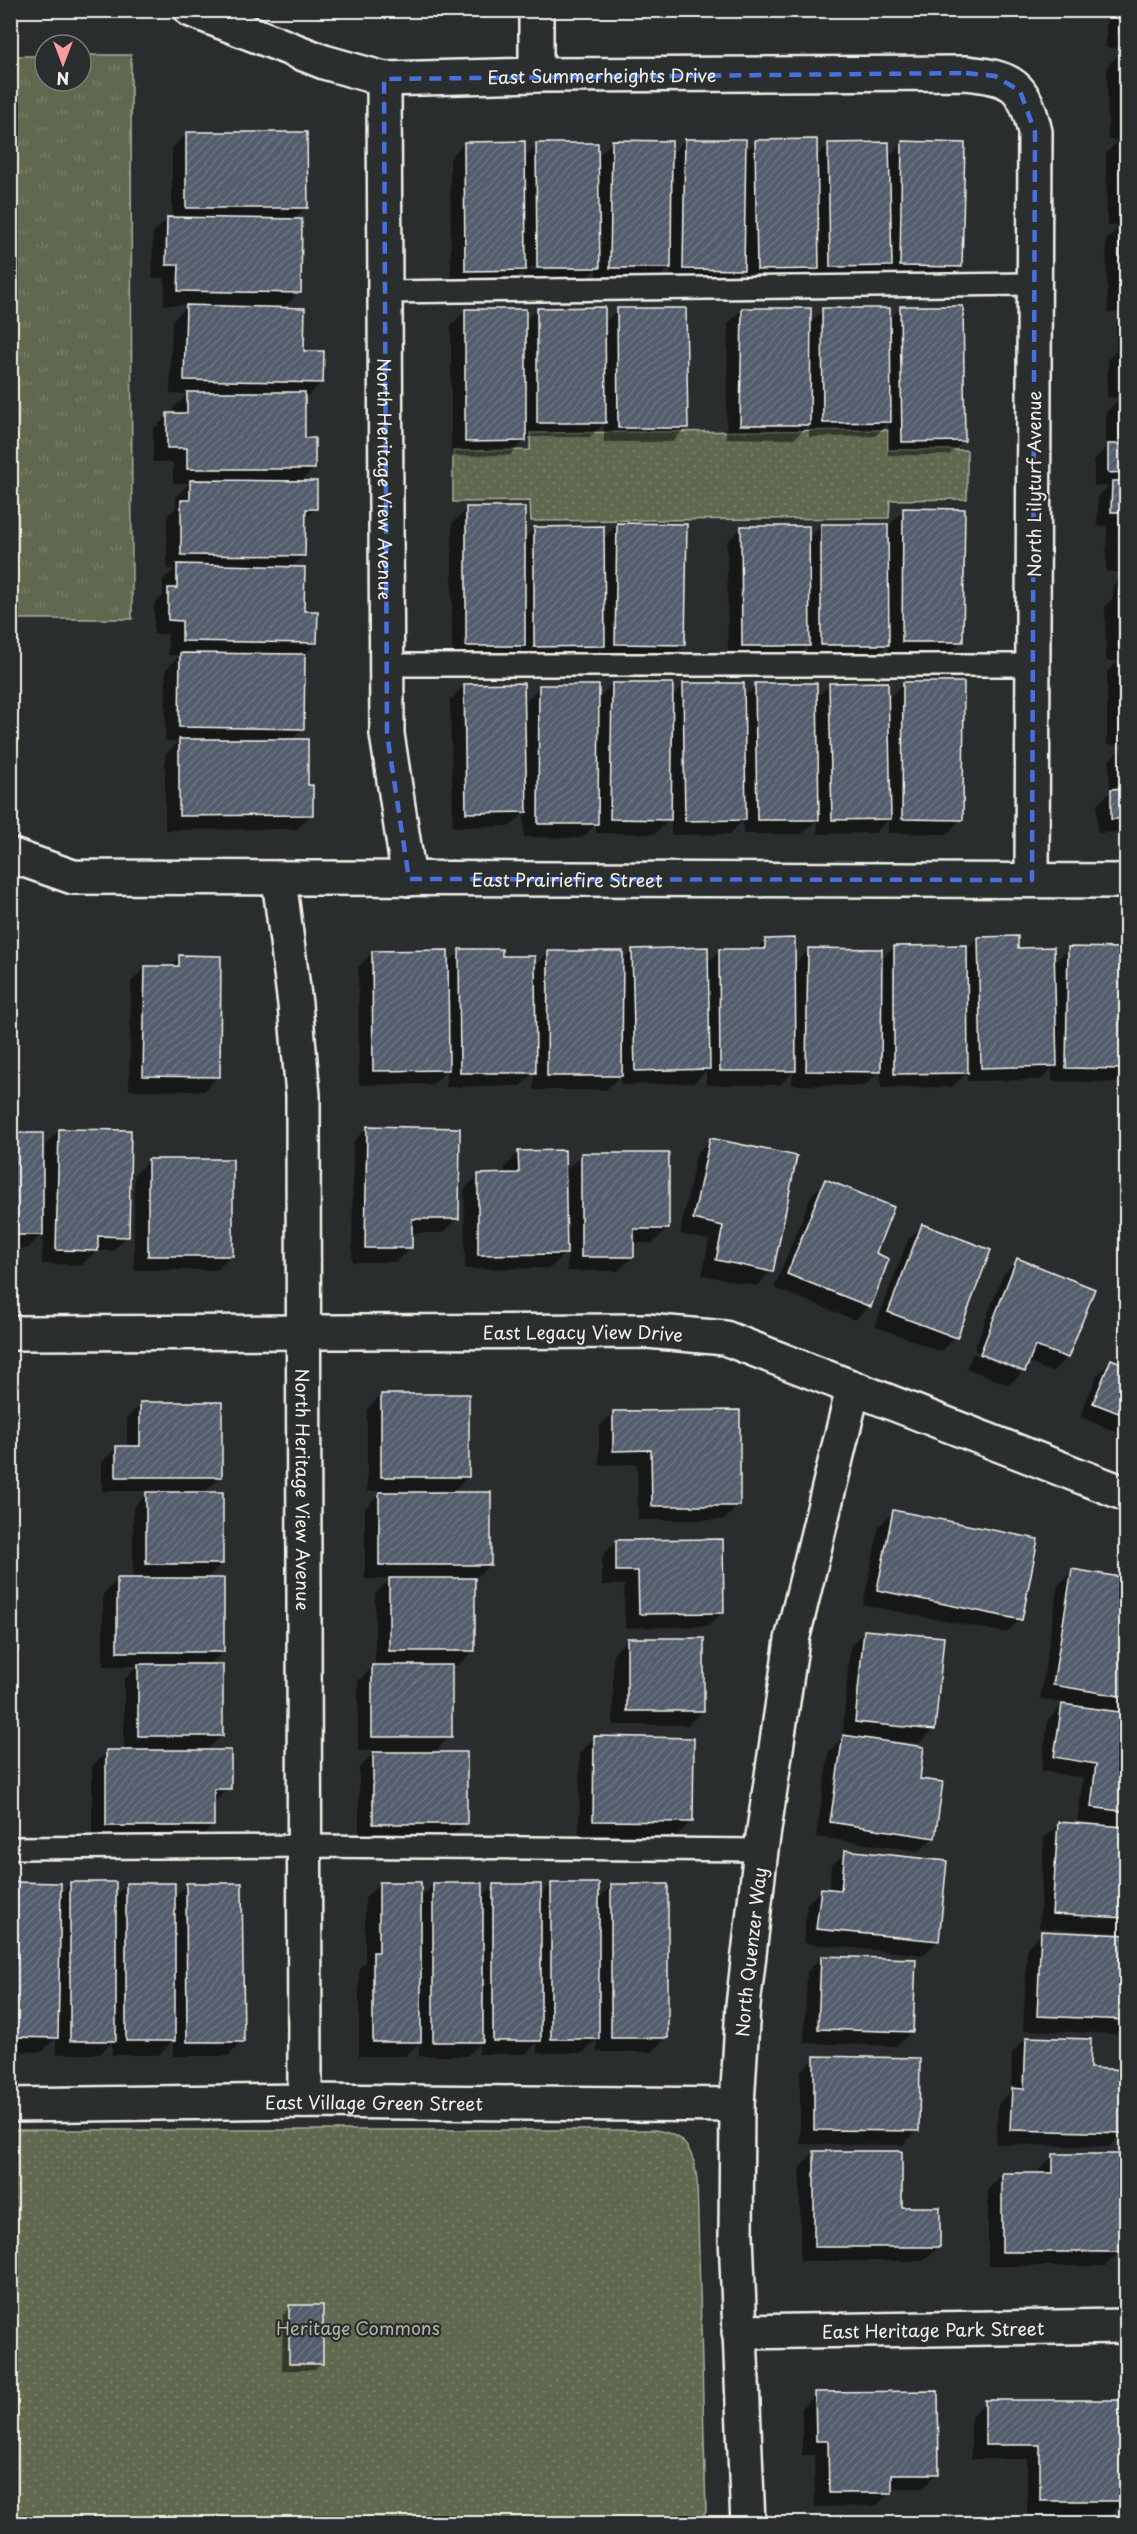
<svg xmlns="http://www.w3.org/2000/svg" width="1137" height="2534" viewBox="0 0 1137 2534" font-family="'Playpen Sans',sans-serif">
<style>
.grass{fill:url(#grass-tufts);stroke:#aaac9c;stroke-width:1.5}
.park{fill:url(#park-dots);stroke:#aaac9c;stroke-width:1.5}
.shadow{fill:#0007;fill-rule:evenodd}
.building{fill:url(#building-hatch);stroke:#f4f1e8;stroke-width:1.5}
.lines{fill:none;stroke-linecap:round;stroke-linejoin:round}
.lane-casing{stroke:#f4f1e8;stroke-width:26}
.street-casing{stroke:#f4f1e8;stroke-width:38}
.lane{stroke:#2a2d2e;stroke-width:21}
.street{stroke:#2a2d2e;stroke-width:33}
.marked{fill:none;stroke:#486fdb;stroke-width:4.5;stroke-dasharray:12 8;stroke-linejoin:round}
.labels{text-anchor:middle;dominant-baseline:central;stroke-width:4.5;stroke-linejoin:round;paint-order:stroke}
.street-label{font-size:18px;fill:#f4f1e8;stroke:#2a2d2e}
.park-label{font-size:18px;fill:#b1b3a3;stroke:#2a2d2e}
</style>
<defs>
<pattern id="grass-tufts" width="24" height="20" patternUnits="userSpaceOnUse" patternTransform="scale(1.5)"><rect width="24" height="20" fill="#60684f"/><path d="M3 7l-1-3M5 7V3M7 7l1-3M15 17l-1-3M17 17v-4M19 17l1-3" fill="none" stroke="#777e68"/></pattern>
<pattern id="park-dots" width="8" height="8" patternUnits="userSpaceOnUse" patternTransform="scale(1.5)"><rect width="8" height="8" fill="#60684f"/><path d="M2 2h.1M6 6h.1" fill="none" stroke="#777e68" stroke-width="1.8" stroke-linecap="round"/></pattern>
<pattern id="building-hatch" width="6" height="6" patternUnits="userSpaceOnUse" patternTransform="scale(1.5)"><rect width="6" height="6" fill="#525c6c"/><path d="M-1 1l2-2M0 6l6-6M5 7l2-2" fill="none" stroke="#6c7481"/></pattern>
</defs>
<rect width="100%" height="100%" fill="#2a2d2e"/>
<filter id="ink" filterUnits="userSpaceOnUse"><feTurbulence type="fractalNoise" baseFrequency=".0167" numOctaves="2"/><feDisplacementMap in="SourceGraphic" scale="12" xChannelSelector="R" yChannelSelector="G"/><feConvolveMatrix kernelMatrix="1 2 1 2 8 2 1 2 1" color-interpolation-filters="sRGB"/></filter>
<g filter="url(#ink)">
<path class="grass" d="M81,55H131L132,619H11V56H45V81H81Z"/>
<g class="park">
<path d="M888,430V450H967V499L890,500L889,518L531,521L530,501L453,502V451L530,450V433Z"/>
<path d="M11,2130H655C686,2134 695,2153 697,2182L706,2512L696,2523L11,2524Z"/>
</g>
<g class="shadow">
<path d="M310,10H387L382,15H310Z"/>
<path d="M395,10H474L467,17H395Z"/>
<path d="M573,10H668L664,14L572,15Z"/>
<path d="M852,10H920L852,12Z"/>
<path d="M938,10H1013L1011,13L938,14Z"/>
<path d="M1106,10H1126V49L1106,48Z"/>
<path d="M1121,52H1126V312L1108,313L1106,240L1120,226H1107L1106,153L1119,140H1108L1107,66Z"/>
<path d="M187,134L306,207L293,220L299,292L283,309L303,352L322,382L307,397H304L303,440L313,469L300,483L315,509L304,520V555L291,568L303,613L316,643L304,655L303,728L291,740L307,786L311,815L297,829L165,830V755L179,741H165L166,669L180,655H168V634H154V604L163,595V580L174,569H167V516L176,507V496L190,483H173V462H153V429L168,415H173V408L187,394H170L172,321L188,305H164L165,278H152L153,233L168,219H172V148Z"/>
<path d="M685,140L744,153L755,142L816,157L829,145L888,157L903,143L961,267L946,281L886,280V269L876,280L816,281V270L803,283L743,284V269L728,284L669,283L670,268L655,282H596V269L584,282H523V271L510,284L451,285L450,158L464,143L524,157L536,145L597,157L612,142L671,155ZM586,266V269L530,270V267Z"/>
<path d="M901,308L963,440L949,455H888V423L875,436L809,437V424L794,439L726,438L728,324L742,309L810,323L823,310L888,320Z"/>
<path d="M537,309L604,323L617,310L686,427L672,442H604V423L590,437H525V440L510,455L451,456V325L465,311L524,322Z"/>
<path d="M1126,314V832L1097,833V805L1110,792L1109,760L1124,745H1107V672L1119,661H1106L1105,606L1113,598V585L1126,572H1106L1107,526H1097L1098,497L1108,486H1094V460L1106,448V412L1120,398L1107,397L1108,359L1116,351V325Z"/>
<path d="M467,509L523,540L535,528L603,539L618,524L684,645L669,659L601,658L602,647L589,660L521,661V648L509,660H452V523Z"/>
<path d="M904,510L962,641L947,656H888V643L873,658H807V646L794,660H728L727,542L741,528L807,540L821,526L889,525Z"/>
<path d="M904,683L961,819L947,834L888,833V820L875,833L818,834L817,819L803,834H743V820L730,834L671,835V818L655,834L596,833V824L582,838L524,837V813L511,826L453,827L450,700L464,685L523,703L540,687L598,699L612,684L671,698L684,685L743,698L756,685L816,698L829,685L887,700Z"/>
<path d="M979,938L1053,964L1068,949H1126V1083L1052,1081V1068L1041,1080L967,1081V1073L952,1087L881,1088L880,1070L865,1086L792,1085L793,1072L780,1085H706V1071L694,1083L621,1085L620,1076L606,1090H533L534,1073L520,1086L446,1087V1071L433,1084L359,1085L358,967L373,952L447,964L460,951L500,958L533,967L549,952L621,962L632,950L706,964L719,951L756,950L766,940L794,964L808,950L880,961L894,947L966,951Z"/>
<path d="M180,957L218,1076L204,1091L129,1090L131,982L145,967H169Z"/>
<path d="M367,1128L457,1219L443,1233H411V1248L396,1262H352L353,1142Z"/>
<path d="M59,1130L127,1236L113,1251H96L82,1265L42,1264L43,1233L27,1249H10V1135L44,1163L45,1145Z"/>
<path d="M710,1140L771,1271L757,1286L702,1275L709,1240L680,1234L696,1154Z"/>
<path d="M519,1152L565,1210H567V1169L582,1154L668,1228L653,1243H633V1257L618,1271H567V1251L551,1268L465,1269L464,1190L478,1175H505V1167Z"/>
<path d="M148,1161L231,1255L217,1270H134V1175Z"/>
<path d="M825,1181L874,1254L869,1306L855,1320L774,1288L811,1196Z"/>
<path d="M923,1225L956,1337L941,1352L875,1326L908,1240Z"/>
<path d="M1017,1260L1093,1290L1067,1358L1052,1372L1027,1362L1024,1371L1009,1385L966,1368L973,1353L1018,1371V1367L974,1350L1003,1275Z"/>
<path d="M1111,1361L1126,1367V1436L1080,1417L1097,1375Z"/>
<path d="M381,1395L468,1477L451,1493L490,1565L474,1579V1650L459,1665H450V1736L434,1753L465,1824L451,1838H359V1768L376,1751H358V1681L373,1667H375V1594L390,1579H365V1508L382,1491H367V1410Z"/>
<path d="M141,1404L220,1477L204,1493L222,1563L206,1579L223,1652L209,1665L222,1735L205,1752L230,1788L213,1803V1825L198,1839H92V1766L107,1752H124V1680L137,1666H103V1594L118,1579H133V1508L149,1491H102V1462L116,1448H127V1418Z"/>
<path d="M614,1412L739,1505L724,1520H638L637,1464L599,1465V1427Z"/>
<path d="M893,1512L1021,1619L1006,1633L863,1605L879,1526Z"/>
<path d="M616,1542L723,1612L708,1626L625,1628L624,1585H602V1556Z"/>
<path d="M1073,1571L1126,1579V1933L1039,1928L1044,1838L1059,1824L1100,1826V1824L1077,1821L1083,1778L1041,1771L1048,1720L1064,1703L1040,1699L1058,1585Z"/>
<path d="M865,1631L934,1729L919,1743L892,1741V1743L918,1780L934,1837L919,1851L816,1837L829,1751L842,1738L850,1646Z"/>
<path d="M627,1639L703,1711L688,1725H613V1654Z"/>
<path d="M594,1738L691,1821L677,1836L579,1834L580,1752Z"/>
<path d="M846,1852L938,1941L923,1955L803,1943L807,1904L821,1890H829L831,1866Z"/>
<path d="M14,1883L59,1895L71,1883L114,1897L126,1885L173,1898L187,1885L242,2041L228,2056H173V2041L159,2055H112V2042L100,2054H56V2038L42,2052L10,2051V1887Z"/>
<path d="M380,1883L420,1898L433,1885L481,1898L493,1886L539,1896L551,1885L597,1900L611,1886L666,2037L652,2052H597V2039L583,2053H537V2043L525,2054H479V2044L467,2056H419V2043L405,2056H359V1968L365,1962V1898Z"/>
<path d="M1042,1933L1126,1937V2024L1116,2034L1023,2030L1027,1947Z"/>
<path d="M821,1957L911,2032L897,2046L804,2043L807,1972Z"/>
<path d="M1026,2038L1123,2132L1109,2147L996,2144L998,2104L1011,2091L1012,2053Z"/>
<path d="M815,2058L918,2130L903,2145L800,2144V2072Z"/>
<path d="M814,2152L901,2208L938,2247L924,2261H800V2167Z"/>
<path d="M1053,2156L1119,2252L1105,2266H988V2189L1003,2174H1039V2170Z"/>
<path d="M290,2307L322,2363L315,2370H282L283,2314Z"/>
<path d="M816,2394L938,2473L923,2488H891V2492L876,2506L815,2507L814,2455H802V2408Z"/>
<path d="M986,2402L1124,2501L1109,2515H1027V2459H971V2416Z"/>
</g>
<g class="building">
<path d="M1120,10H1126V35L1119,34Z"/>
<path d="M1120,50H1126V126H1122Z"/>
<path d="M186,132H307L308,208H186Z"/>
<path d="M1120,137H1126V212H1121Z"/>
<path d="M685,139H746L744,270L683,269Z"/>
<path d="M817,139L819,269L757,270L755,140Z"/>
<path d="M612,140L672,141L671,268H610Z"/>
<path d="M525,141L526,270L465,271L464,142Z"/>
<path d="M902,141L965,143L962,267L900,266Z"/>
<path d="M889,142L892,266L830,267L828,143Z"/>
<path d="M536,143H598L600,268H537Z"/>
<path d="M167,217L302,219L301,293L178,291L179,265H166Z"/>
<path d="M1119,224H1126V299H1122Z"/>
<path d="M186,305L305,308L304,351H324L323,383L184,380Z"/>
<path d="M900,306H963L965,441L902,442Z"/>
<path d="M605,307L606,423H537V308Z"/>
<path d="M617,308H686L688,428H618Z"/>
<path d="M742,308H811L810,425H740Z"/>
<path d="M822,308H890L891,422L823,423Z"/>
<path d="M465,309H526V441L465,442Z"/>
<path d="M1122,343H1126V384L1121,383Z"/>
<path d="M187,392H305V438H315V469H187V448H167V413H187Z"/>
<path d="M1119,396H1126V472L1108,473V444H1120Z"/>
<path d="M190,480L317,481V509H306L305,556L181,555V500H190Z"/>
<path d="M1112,481H1126V558H1120L1121,512H1111Z"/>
<rect x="466" y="507" width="59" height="139"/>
<path d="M903,508L965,509L963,642H902Z"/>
<path d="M617,523L687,524L685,645L615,644Z"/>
<path d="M821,524H888L889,645H821Z"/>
<path d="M604,526L605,646L534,647V527Z"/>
<path d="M741,526H809L810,646H742Z"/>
<path d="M177,564L305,567L304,611H318L317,643L182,641V621L168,620V588H177Z"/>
<rect x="1119" y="590" width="7" height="57"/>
<path d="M180,653L305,654L304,729L179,727Z"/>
<path d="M1121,656H1126V731H1120Z"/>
<path d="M888,682L891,819L832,820L829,683Z"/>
<path d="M903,682H964L963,820L902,819Z"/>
<path d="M524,683L527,812L466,813L464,684Z"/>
<path d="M612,683H673L671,820L610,819Z"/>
<path d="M683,683H744L746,820L685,821Z"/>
<path d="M755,683H817L819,820H757Z"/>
<path d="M539,685H599L598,824H538Z"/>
<path d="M179,739H308V785H313V815L179,816Z"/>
<path d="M1123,744H1126V819H1111V789L1124,788Z"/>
<path d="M1018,936V948L1054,947L1057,1066L981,1068L978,937Z"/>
<path d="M795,938L796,1071H720L719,949H765V939Z"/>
<path d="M967,945L968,1073L894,1074V946Z"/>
<path d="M708,947L710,1069L635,1071L632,949Z"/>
<path d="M1068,947L1126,948V1069L1066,1068Z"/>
<path d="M808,948L882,949L881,1072L806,1071Z"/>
<path d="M459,949H502V956H535L536,1073H460Z"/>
<path d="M448,950L449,1070L373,1071L372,951Z"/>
<path d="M548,951H623L622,1076H547Z"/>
<path d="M179,955L221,956L220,1077L143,1076L145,966H179Z"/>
<path d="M367,1126L460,1128L459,1219H412V1248H365Z"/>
<path d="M59,1129L131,1130L129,1237L98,1236V1251L56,1250Z"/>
<rect x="10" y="1133" width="33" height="102"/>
<path d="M710,1138L797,1156L773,1272L716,1260L723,1226L693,1219Z"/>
<path d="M565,1150L567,1254L478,1255V1174L519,1173L518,1151Z"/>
<path d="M581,1153H669V1229H634V1257H581Z"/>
<rect x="148" y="1159" width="85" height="97"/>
<path d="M825,1179L894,1207L876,1253L889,1259L871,1307L787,1274Z"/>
<path d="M922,1224L991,1250L957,1338L888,1312Z"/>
<path d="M1017,1258L1095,1289L1068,1358L1035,1346L1025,1372L980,1354Z"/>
<path d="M1111,1359L1126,1365V1416L1093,1403Z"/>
<rect x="381" y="1394" width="88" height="83"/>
<path d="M140,1402H222V1477H116V1446H140Z"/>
<path d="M740,1410V1506H652L651,1450L613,1451V1411Z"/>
<rect x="146" y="1492" width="77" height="72"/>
<rect x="379" y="1492" width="112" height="73"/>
<path d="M893,1510L1038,1539L1022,1620L877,1590Z"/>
<path d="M723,1539L724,1613L639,1614L638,1571H616V1540Z"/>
<path d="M1072,1569L1126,1578V1697L1053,1685Z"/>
<rect x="10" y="1578" width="8" height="73"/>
<rect x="117" y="1578" width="107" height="74"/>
<rect x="389" y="1578" width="86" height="73"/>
<path d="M864,1630L944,1637L935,1730L855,1722Z"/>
<rect x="627" y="1638" width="77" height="73"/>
<rect x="138" y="1664" width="85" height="72"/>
<rect x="372" y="1665" width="80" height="72"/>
<path d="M1062,1704L1126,1713V1812L1091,1807L1096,1764L1054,1757Z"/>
<path d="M843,1735L924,1747L920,1779L943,1782L935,1838L830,1822Z"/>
<path d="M594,1736L694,1738L693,1822L593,1821Z"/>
<path d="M106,1750H231V1789H214V1826H106Z"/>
<rect x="373" y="1752" width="94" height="72"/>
<path d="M1058,1822L1126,1827V1918L1052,1914Z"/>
<path d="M845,1850L947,1861L939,1941L816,1929L821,1888L841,1890Z"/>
<path d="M14,1882L61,1883L58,2038L11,2037Z"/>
<rect x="70" y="1882" width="46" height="159"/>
<path d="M379,1882H421V2042H373V1952H379Z"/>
<rect x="126" y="1883" width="49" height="158"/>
<path d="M186,1883H242L244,2042H187Z"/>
<rect x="433" y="1883" width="50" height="159"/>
<rect x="551" y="1883" width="48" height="156"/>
<rect x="493" y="1884" width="48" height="157"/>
<rect x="611" y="1884" width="57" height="154"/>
<path d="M1041,1931L1126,1935V2020L1037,2016Z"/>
<path d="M821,1956L916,1959L913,2032L818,2029Z"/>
<path d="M1026,2037L1091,2039L1090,2068L1126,2070L1125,2133L1010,2130L1012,2088L1024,2089Z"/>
<path d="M814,2056L920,2058L919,2131L814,2130Z"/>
<path d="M814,2151H902V2207H940V2247H814Z"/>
<path d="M1053,2154H1121V2252H1002V2173H1053Z"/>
<rect x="289" y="2305" width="34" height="59"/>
<path d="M938,2391L939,2474H892V2493H829L828,2441H816L815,2392Z"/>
<path d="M985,2400H1125V2501H1040V2445H985Z"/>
<rect x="1057" y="2518" width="69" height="6"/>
<path d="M930,2520V2524H843Z"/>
</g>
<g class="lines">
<defs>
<g id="lane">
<path d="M385,292L1033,284"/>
<path d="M387,665H1033"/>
<path d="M10,1848L304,1846L761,1850"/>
</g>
<g id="street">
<path id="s1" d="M191,10L324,62L384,79L536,75L966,73C1013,78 1024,84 1035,132L1032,880"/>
<path d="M536,10V75"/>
<path id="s2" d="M384,79L387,734L409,879"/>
<path id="s3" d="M10,855L73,877L1126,881"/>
<path id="s4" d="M279,879L295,1004L303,1095L305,2101"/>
<path id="s5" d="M10,1333L647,1331L725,1338L1126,1494"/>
<path id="s6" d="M10,2105L305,2101L737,2105"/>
<path id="s7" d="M739,2332L1126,2326"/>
<path id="s8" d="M748,2524L736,2236L737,2105L743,2006L761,1850L792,1640L853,1389"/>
</g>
</defs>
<use href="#lane" class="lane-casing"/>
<use href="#street" class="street-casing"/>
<use href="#lane" class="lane"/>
<use href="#street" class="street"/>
</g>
</g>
<path class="marked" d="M966,73L995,76L1020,91L1035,132L1032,880L409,879L387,734L384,79Z"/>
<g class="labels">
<g class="street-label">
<text stroke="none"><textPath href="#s1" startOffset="423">East Summerheights Drive</textPath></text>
<text stroke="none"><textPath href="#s2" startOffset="400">North Heritage View Avenue</textPath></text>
<text transform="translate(1033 484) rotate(-90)">North Lilyturf Avenue</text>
<text stroke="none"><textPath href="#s3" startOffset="561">East Prairiefire Street</textPath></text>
<text stroke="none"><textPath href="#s5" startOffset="573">East Legacy View Drive</textPath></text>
<text stroke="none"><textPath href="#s4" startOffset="612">North Heritage View Avenue</textPath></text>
<text stroke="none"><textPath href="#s8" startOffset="573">North Quenzer Way</textPath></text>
<text stroke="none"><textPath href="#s6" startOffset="364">East Village Green Street</textPath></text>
<text stroke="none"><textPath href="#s7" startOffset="194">East Heritage Park Street</textPath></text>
</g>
<g class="park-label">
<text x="358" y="2327">Heritage Commons</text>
</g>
</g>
<rect width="1137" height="2534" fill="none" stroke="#2a2d2e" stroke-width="36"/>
<rect x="18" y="18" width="1101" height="2498" fill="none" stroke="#f4f1e8" stroke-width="2" filter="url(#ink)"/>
<g transform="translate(63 63) rotate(180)"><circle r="28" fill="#2a2d2e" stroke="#7b7b78" stroke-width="1.5"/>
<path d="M0-4.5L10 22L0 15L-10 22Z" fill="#ff9aa2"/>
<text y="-9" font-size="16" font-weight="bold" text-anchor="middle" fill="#f4f1e8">N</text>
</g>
</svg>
